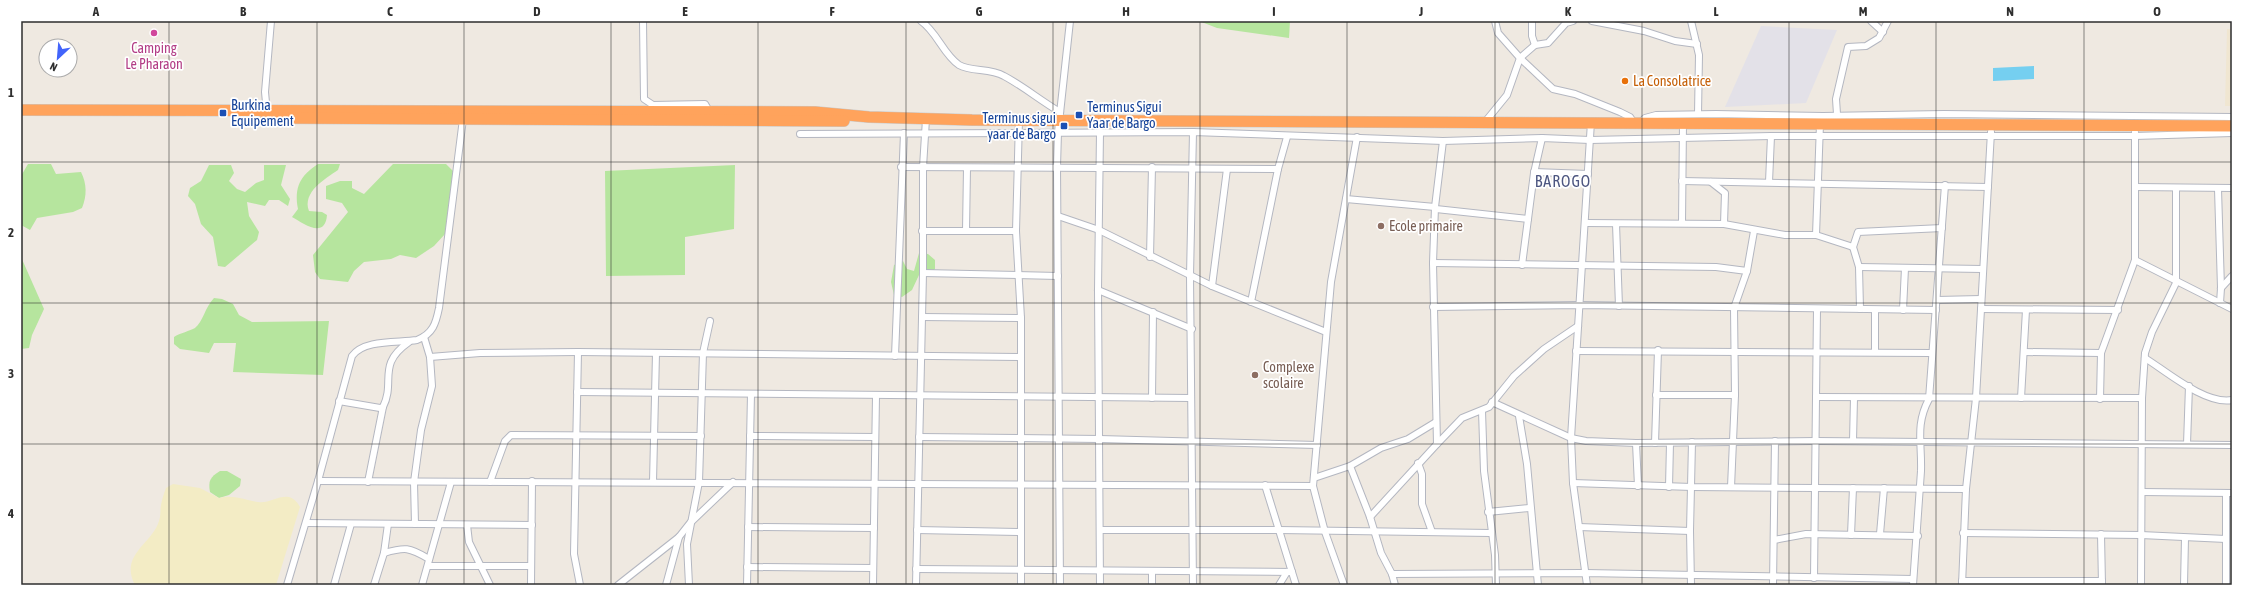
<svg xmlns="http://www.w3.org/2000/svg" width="2253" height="606" viewBox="0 0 2253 606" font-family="'Asap Condensed',sans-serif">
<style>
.industrial{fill:#e3e1e8}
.education{fill:#f0e6d1}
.green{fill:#b6e59e}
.sand{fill:#f3ecc5}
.water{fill:#75cff0}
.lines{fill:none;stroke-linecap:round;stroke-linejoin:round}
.street-casing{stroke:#b4b7c1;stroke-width:8}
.highway-casing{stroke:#c9c9c9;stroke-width:12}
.street{stroke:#fff;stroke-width:6}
.highway{stroke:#ffa35c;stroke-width:11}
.grid{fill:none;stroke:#2e2e2e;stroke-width:1;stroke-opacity:0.55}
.hotel-dot{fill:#d1479c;stroke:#fff;stroke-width:1.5}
.food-dot{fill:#e8710a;stroke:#fff;stroke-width:1.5}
.transit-dot{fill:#1a4fb4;stroke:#fff;stroke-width:1.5}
.education-dot{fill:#8d6e63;stroke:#fff;stroke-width:1.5}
.labels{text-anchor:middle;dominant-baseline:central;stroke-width:3.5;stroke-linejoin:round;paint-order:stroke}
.hotel-label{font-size:14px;fill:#b23c85;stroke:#fff}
.food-label{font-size:14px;fill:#c56008;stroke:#fff;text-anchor:start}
.transit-label{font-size:14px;fill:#164399;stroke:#fff;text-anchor:start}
.education-label{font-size:14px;fill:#785e54;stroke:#fff;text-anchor:start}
.quarter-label{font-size:16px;letter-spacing:1px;fill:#4d5680;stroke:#fff}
.neatline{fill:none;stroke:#2e2e2e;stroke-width:1.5}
.grid-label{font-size:13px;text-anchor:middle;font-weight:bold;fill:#2e2e2e}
</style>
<rect width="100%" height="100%" fill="#efe9e1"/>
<path class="industrial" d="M1761,26L1837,30L1806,103L1725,107Z"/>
<path class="education" d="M2227,29H2232V106H2225Z"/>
<g class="green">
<path d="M1199,21H1290L1289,38L1217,28Z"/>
<path d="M28,164H51L56,174L81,172C87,184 87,196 82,208L73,212L37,218L30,230L21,225V176Z"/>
<path d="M318,164H340L338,170C325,179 302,192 309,211L322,212L327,215C325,240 303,223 292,217L298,209C294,187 300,176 318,164Z"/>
<path d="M393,164H446L453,171L445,234L434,246L416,258L400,255L391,259L364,262L354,271L348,282L320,279L315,272L313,255L348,212L342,203L326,199V186L340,181H352V188L364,194Z"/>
<path d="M209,165H231L234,173L229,181L237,189L245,192L256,183L264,180V165H286L281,185L290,199L288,206L279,200H269L265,206L247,202L249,216L259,232L257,240L225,267L218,266L213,237L201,224L195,204L188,196L190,188L201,181Z"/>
<path d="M735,165L734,229L685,237V275L606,276L605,171Z"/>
<path d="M919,253L928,254L935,260V269L929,277L919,275L912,290L902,297L894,295L891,282L894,265L903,261L907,269L914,271Z"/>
<path d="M21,257L44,309L32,335L29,348L21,349Z"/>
<path d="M214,298L222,299L233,304L239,315L252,322L329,321L323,375L233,372L236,343H214L209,353L180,349L174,344V337C180,333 190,331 195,328C203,322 205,307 214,298Z"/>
<path d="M220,471H227L241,479L240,486L229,495L219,498L210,492C208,481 210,477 220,471Z"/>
</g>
<path class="sand" d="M173,484L200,488L219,498C232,494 245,500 258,502C268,504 279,495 289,497C295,499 297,502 300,507L276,585H135C119,555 152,544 159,521C161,516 160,510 161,505C162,499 164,493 166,488Z"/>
<path class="water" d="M2034,66V79L1993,81V68Z"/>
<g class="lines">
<defs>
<g id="street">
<path d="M643,21L644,99L653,105L705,104L709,111"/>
<path d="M921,21C937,32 943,54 959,65C972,72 990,68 1004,76C1023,86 1041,101 1060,112"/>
<path d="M1495,21L1498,33L1520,58L1553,89L1575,94L1620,112L1630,117L1634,123"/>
<path d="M1532,21V36L1535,45"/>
<path d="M1592,21L1644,31L1675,41L1697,44"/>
<path d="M1691,21L1699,55L1698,114"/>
<path d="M1871,21L1883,32"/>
<path d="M267,113L265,92L271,21"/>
<path d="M1837,114L1836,99L1848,47L1866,46L1879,38L1888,21"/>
<path d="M1019,120L1016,231L1021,318V585"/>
<path d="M1485,122L1507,95L1520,58L1535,45L1548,43L1566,23L1573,21"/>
<path d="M1640,123L1645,118L1656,115L1716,114L1823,116L1944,114L2232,117"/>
<path d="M1193,132L1190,276L1193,585"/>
<path d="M800,134L1193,132L1443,141L1542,138L1590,140L1771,136H2135L2232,133"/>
<path d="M901,167L1278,169"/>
<path d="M1534,172L1588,174"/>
<path d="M1682,181L1988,187"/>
<path d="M1711,182L1725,193L1724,224"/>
<path d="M1769,182L1771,136"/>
<path d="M2135,187L2232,188"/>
<path d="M2218,189L2221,288L2220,303"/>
<path d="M1346,199L1435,207"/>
<path d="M1436,209L1528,219"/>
<path d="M1058,216L1099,230L1212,286L1326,332"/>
<path d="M1585,223L1724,224L1785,235H1816L1853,247"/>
<path d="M1682,223L1683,123"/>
<path d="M1616,224L1619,306"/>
<path d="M922,231H1016"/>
<path d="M966,231L967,168"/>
<path d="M1816,235L1820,124"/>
<path d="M1150,257L1152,167"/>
<path d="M2135,260L2232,309"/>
<path d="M1433,263L1716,267L1747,271"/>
<path d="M1522,265L1534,173L1542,138"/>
<path d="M1859,267L1982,269"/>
<path d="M923,273L1058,276"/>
<path d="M1212,286L1227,169"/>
<path d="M2221,288L2232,276"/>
<path d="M1098,290L1192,329"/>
<path d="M1937,300L1981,299"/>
<path d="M1251,302L1278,169L1287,137"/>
<path d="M1433,307L1580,305L1936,310"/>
<path d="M1860,309L1859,267L1853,247L1858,232L1942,228"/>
<path d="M1981,309L2118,310"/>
<path d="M1903,310L1905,268"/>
<path d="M922,317L1021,318"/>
<path d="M1576,351L1932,353"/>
<path d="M578,352L574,554L580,585"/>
<path d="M1875,352V310"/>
<path d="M2024,352L2101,353"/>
<path d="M895,356L904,133"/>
<path d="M430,357L480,353L578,352L1021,357"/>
<path d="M2145,358C2167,372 2206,405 2232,400"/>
<path d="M577,392L1191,398"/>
<path d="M1656,395H1735"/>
<path d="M1816,397L2142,398"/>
<path d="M1152,398L1153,312"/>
<path d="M2021,398L2026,310"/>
<path d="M2100,399L2101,353L2135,260V132"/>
<path d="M339,401L380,408L383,407C396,381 376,365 409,342"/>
<path d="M1492,402L1571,438L1586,441L1636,443L1816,441L2232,445"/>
<path d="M1482,411L1484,471L1495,555L1496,585"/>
<path d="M1519,416L1527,464L1538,585"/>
<path d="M750,436L875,437"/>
<path d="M919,437L1100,439L1317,445"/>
<path d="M1853,441L1854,398"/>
<path d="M1636,443L1638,486"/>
<path d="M1655,443L1658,350"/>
<path d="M1437,444L1462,418L1489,407L1514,376L1544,349L1578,326"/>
<path d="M2187,444L2189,386"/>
<path d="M1418,463L1422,474V504L1432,532"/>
<path d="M1350,466L1370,517L1381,553L1392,574L1395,585"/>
<path d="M1314,478L1350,466L1381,448L1408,439L1436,422"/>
<path d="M318,481L1313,486"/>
<path d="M368,482L383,407"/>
<path d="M490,482L505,441L511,435L701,436"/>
<path d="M653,482L656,353"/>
<path d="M1573,483L1692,487L1966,489"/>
<path d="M1265,485L1296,585"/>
<path d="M1669,487L1670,443"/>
<path d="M1731,487L1735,395L1734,308L1747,271L1754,231"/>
<path d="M2142,492L2232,493"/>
<path d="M1488,512L1529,508"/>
<path d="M1370,517L1437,444L1433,263L1435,207L1443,141"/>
<path d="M306,523L532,525"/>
<path d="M415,524L414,482L421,430L432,386L430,357L424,337"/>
<path d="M467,525L469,542L490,585"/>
<path d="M748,527L874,528"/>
<path d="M1579,527L1690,531"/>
<path d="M917,530L1021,532"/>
<path d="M1100,530H1279L1491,533"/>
<path d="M1963,533L2141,535L2226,539"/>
<path d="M1880,534L1884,488"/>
<path d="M2101,534L2102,585"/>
<path d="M1851,535L1853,488"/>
<path d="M1774,540L1806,534L1918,536"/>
<path d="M384,553C405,547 409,547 429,559"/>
<path d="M428,566H531"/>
<path d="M747,567L873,568"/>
<path d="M916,569L1292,572"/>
<path d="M1152,571V585"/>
<path d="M1392,574L1585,573L1913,579"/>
<path d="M1814,578L1817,309"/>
<path d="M1962,581H2102"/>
<path d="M287,585L318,481L352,356C364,339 398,343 417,340C433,334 436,323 439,308L463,119"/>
<path d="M334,585L351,524"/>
<path d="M374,585L384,553L388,524"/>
<path d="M422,585L451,482"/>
<path d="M531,585L532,481"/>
<path d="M618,585L679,537L690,523L733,482"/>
<path d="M666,585L679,537"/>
<path d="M689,585L687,544L699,482L703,353L710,321"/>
<path d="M747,585L751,394"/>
<path d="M873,585L876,396"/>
<path d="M916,585L923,273V167L926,119"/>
<path d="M1060,585L1057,167L1058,132L1070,21"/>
<path d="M1100,585L1098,290L1100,132"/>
<path d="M1279,585L1287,572"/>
<path d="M1344,585L1325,532L1313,486L1331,282L1357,137"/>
<path d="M1587,585L1573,483L1571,438L1591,122"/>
<path d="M1691,585L1690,531L1692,442"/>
<path d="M1773,585L1775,441"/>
<path d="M1913,585C1916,547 1918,509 1921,471C1922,443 1915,425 1929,399L1945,185"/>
<path d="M1962,585L1966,489L1976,398L1991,132"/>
<path d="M2141,585L2142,398L2145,353L2152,332L2176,283V189"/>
<path d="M2184,585L2185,538"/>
<path d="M2226,585V493"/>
</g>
<g id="highway">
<path d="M21,110L815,112L869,117L972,120L2232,126"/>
<path d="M266,118L844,121"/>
</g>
</defs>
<use href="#street" class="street-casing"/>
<use href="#highway" class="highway-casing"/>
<use href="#street" class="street"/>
<use href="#highway" class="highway"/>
</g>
<path class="grid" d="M169,21V585M317,21V585M464,21V585M611,21V585M758,21V585M906,21V585M1053,21V585M1200,21V585M1347,21V585M1495,21V585M1642,21V585M1789,21V585M1936,21V585M2084,21V585M21,162H2232M21,303H2232M21,444H2232"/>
<circle class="hotel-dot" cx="154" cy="33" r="4"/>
<circle class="food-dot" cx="1625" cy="81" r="4"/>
<g class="transit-dot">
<rect x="219" y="109" width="8" height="8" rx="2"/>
<rect x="1075" y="111" width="8" height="8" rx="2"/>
<rect x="1060" y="122" width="8" height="8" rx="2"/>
</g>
<g class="education-dot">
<circle cx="1381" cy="226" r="4"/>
<circle cx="1255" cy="375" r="4"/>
</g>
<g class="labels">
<g class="hotel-label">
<text x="154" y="48">Camping<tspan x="154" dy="16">Le Pharaon</tspan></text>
</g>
<g class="food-label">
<text x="1633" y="81">La Consolatrice</text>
</g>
<g class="transit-label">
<text x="231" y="105">Burkina<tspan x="231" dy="16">Equipement</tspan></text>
<text x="1087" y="107">Terminus Sigui<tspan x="1087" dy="16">Yaar de Bargo</tspan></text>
<text x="1056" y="118" text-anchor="end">Terminus sigui<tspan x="1056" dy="16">yaar de Bargo</tspan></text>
</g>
<g class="education-label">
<text x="1389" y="226">Ecole primaire</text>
<text x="1263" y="367">Complexe<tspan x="1263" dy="16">scolaire</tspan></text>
</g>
<g class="quarter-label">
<text x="1563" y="181">BAROGO</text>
</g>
</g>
<rect width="2253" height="606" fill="none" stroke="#ffffff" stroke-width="44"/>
<g transform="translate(58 58) rotate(206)"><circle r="19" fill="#ffffff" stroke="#ababab"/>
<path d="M0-3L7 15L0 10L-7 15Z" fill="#4264fb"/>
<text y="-6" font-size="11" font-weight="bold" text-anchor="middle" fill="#2e2e2e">N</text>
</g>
<rect x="22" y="22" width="2209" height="562" class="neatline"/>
<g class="grid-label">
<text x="96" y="16">A</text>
<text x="243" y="16">B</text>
<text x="390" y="16">C</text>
<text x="537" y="16">D</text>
<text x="685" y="16">E</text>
<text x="832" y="16">F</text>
<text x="979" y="16">G</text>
<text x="1126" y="16">H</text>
<text x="1274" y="16">I</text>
<text x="1421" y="16">J</text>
<text x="1568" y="16">K</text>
<text x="1716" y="16">L</text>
<text x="1863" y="16">M</text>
<text x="2010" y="16">N</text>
<text x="2157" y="16">O</text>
<text x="11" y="97">1</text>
<text x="11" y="237">2</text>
<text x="11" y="378">3</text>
<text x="11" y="518">4</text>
</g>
</svg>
